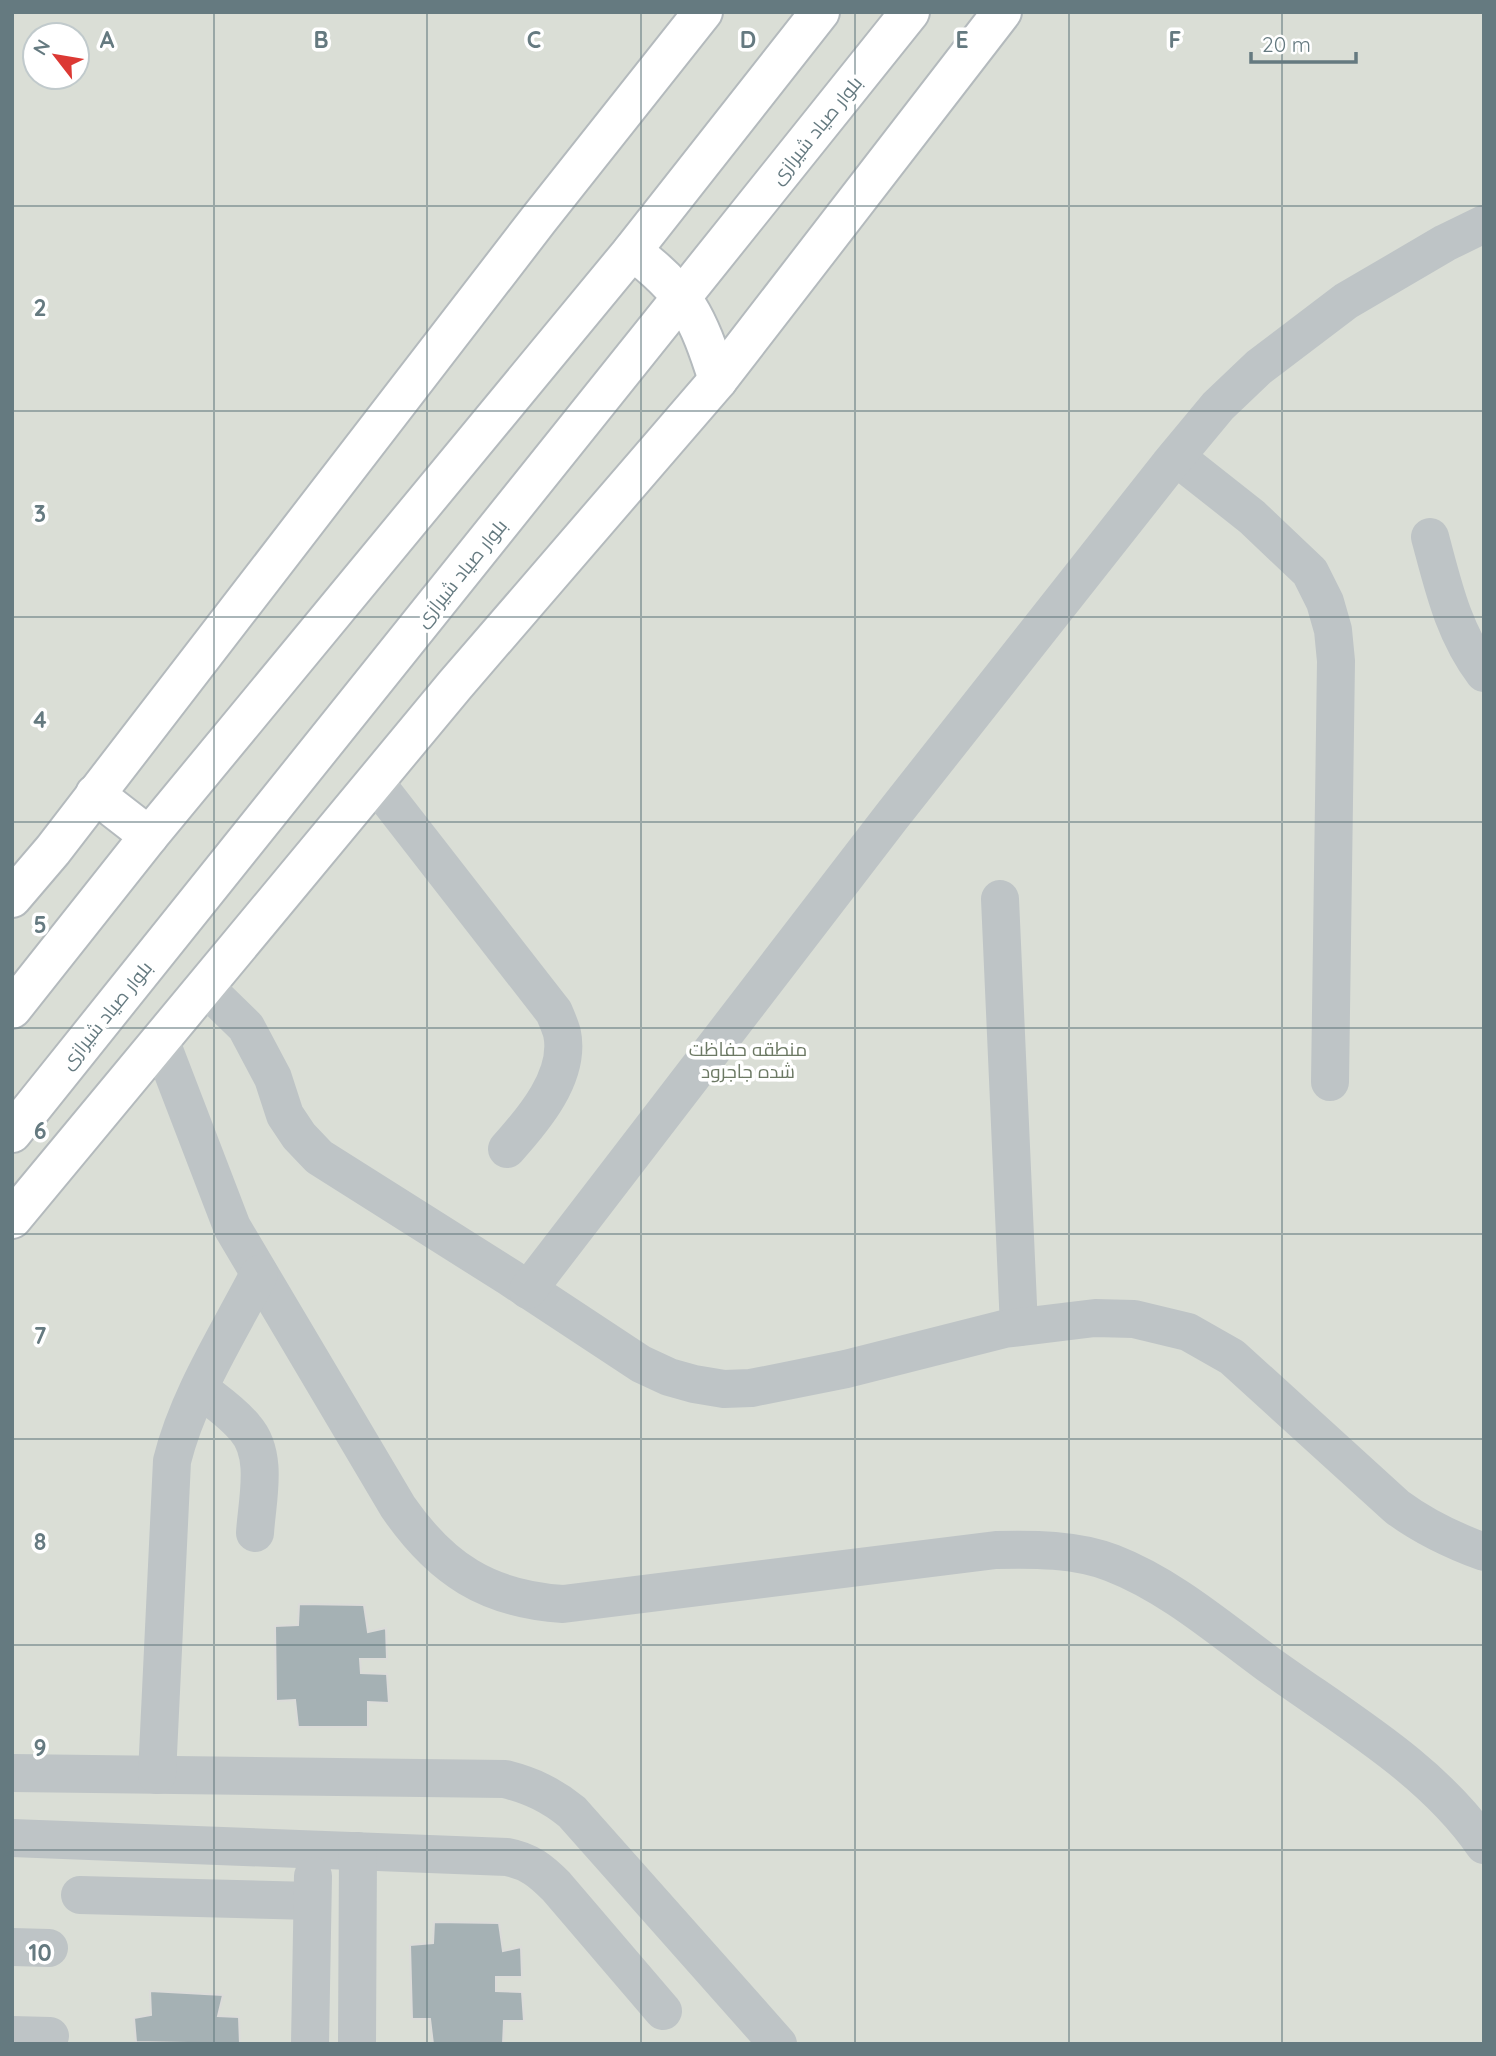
<svg xmlns="http://www.w3.org/2000/svg" width="1496" height="2056" viewBox="0 0 1496 2056" font-family="Quicksand,Cairo,sans-serif">
<style>
.green{fill:#daded6;fill-rule:evenodd}
.building{fill:#a5b1b4;stroke:#dbdbd9;stroke-width:2}
.lines{fill:none;stroke-linecap:round;stroke-linejoin:round}
.major-casing{stroke:#b4babd;stroke-width:42}
.minor{stroke:#bec4c6;stroke-width:38}
.major{stroke:#fff;stroke-width:38}
.grid{fill:none;stroke:#657a80;stroke-width:2;stroke-opacity:0.55}
.labels{text-anchor:middle;dominant-baseline:central;stroke-width:7;stroke-linejoin:round;paint-order:stroke}
.street-label{font-size:19px;fill:#657a80;stroke:#fff}
.park-label{font-size:19px;fill:#6c7964;stroke:#fff}
.grid-label{font-size:23px;text-anchor:middle;font-weight:bold;fill:#657a80;stroke:#fff;stroke-width:7;stroke-linejoin:round;paint-order:stroke}
</style>
<rect width="100%" height="100%" fill="#f9f9f7"/>
<path class="green" d="M12,12H1484V2044H12ZM35,35H77V77H35Z"/>
<g class="building">
<path d="M299,1604L364,1605L368,1632L386,1628L387,1659H360L361,1673L387,1674L389,1703L368,1702V1727H298L295,1700L276,1701L275,1626L298,1625Z"/>
<path d="M434,1922L499,1923L503,1951L521,1947L522,1977H496V1991L522,1992L524,2021H504L503,2044H433L430,2019H412L410,1945L433,1943Z"/>
<path d="M150,1991L223,1995L218,2016L239,2017L240,2044L136,2042L134,2018L151,2015Z"/>
</g>
<g class="lines">
<defs>
<g id="major">
<path d="M632,251C686,291 698,317 718,380"/>
<path d="M95,794L149,836"/>
<path d="M12,898L53,850L539,219L703,12"/>
<path d="M12,1009L149,836L632,251L820,12"/>
<path d="M12,1133L910,12"/>
<path d="M12,1219L455,685L718,380L1002,12"/>
</g>
</defs>
<use href="#major" class="major-casing"/>
<g class="minor">
<path d="M1176,457L1252,517L1310,572L1325,602L1333,630L1336,661L1330,1082"/>
<path d="M1430,537C1443,585 1453,632 1484,673"/>
<path d="M375,782L554,1012C557,1019 560,1026 562,1033C571,1076 533,1120 507,1149"/>
<path d="M1000,899L1019,1327"/>
<path d="M205,987L246,1027L273,1078L285,1115L299,1136L319,1157L509,1277L641,1364L669,1377L694,1384L724,1389L751,1388L846,1369L1004,1329L1095,1318L1134,1319L1188,1332L1232,1357L1397,1507C1424,1527 1451,1540 1484,1552"/>
<path d="M161,1042L232,1227L398,1507C441,1569 487,1599 563,1604L996,1550C1033,1549 1076,1549 1112,1563C1169,1585 1219,1628 1268,1664C1343,1718 1432,1769 1484,1845"/>
<path d="M528,1290L892,816L1169,465L1218,406L1259,367L1346,301L1445,243L1484,224"/>
<path d="M200,1389C215,1401 233,1413 245,1428C269,1455 257,1500 255,1533"/>
<path d="M12,1773L505,1779C532,1786 551,1795 572,1812L778,2044"/>
<path d="M157,1775L172,1461C188,1396 228,1334 259,1274"/>
<path d="M12,1838L507,1857C529,1861 541,1871 556,1886L663,2011"/>
<path d="M80,1895L312,1901"/>
<path d="M12,1947L49,1948"/>
<path d="M12,2035L50,2036"/>
<path d="M310,2044L313,1876"/>
<path d="M357,2044L358,1851"/>
</g>
<use href="#major" class="major"/>
</g>
<path class="grid" d="M214,12V2044M427,12V2044M641,12V2044M855,12V2044M1069,12V2044M1282,12V2044M12,206H1484M12,411H1484M12,617H1484M12,822H1484M12,1028H1484M12,1234H1484M12,1439H1484M12,1645H1484M12,1850H1484"/>
<g class="labels">
<g class="street-label">
<text transform="translate(816 130) rotate(-51)">بلوار صیاد شیرازی</text>
<text transform="translate(461 573) rotate(-51)">بلوار صیاد شیرازی</text>
<text transform="translate(106 1015) rotate(-51)">بلوار صیاد شیرازی</text>
</g>
<g class="park-label">
<text x="748" y="1049">منطقه حفاظت<tspan x="748" dy="22">شده جاجرود</tspan></text>
</g>
</g>
<g class="grid-label">
<text x="107" y="48">A</text>
<text x="321" y="48">B</text>
<text x="534" y="48">C</text>
<text x="748" y="48">D</text>
<text x="962" y="48">E</text>
<text x="1175" y="48">F</text>
<text x="40" y="316">2</text>
<text x="40" y="522">3</text>
<text x="40" y="728">4</text>
<text x="40" y="933">5</text>
<text x="40" y="1139">6</text>
<text x="40" y="1344">7</text>
<text x="40" y="1550">8</text>
<text x="40" y="1756">9</text>
<text x="40" y="1961">10</text>
</g>
<rect width="1496" height="2056" fill="none" stroke="#657a80" stroke-width="28"/>
<g transform="translate(56 56) rotate(301)"><circle r="33" fill="#ffffff" stroke="#c1cacc" stroke-width="2"/>
<path d="M0-5L12 26L0 18L-12 26Z" fill="#dc3934"/>
<text y="-10" font-size="19" font-weight="bold" text-anchor="middle" fill="#657a80">N</text>
</g>
<path d="M1251 52v10h105v-10" fill="none" stroke="#657a80" stroke-width="3.5"/>
<text x="1262" y="52" font-size="21" fill="#657a80" stroke="#ffffff" stroke-width="5" paint-order="stroke">20 m</text>
</svg>
